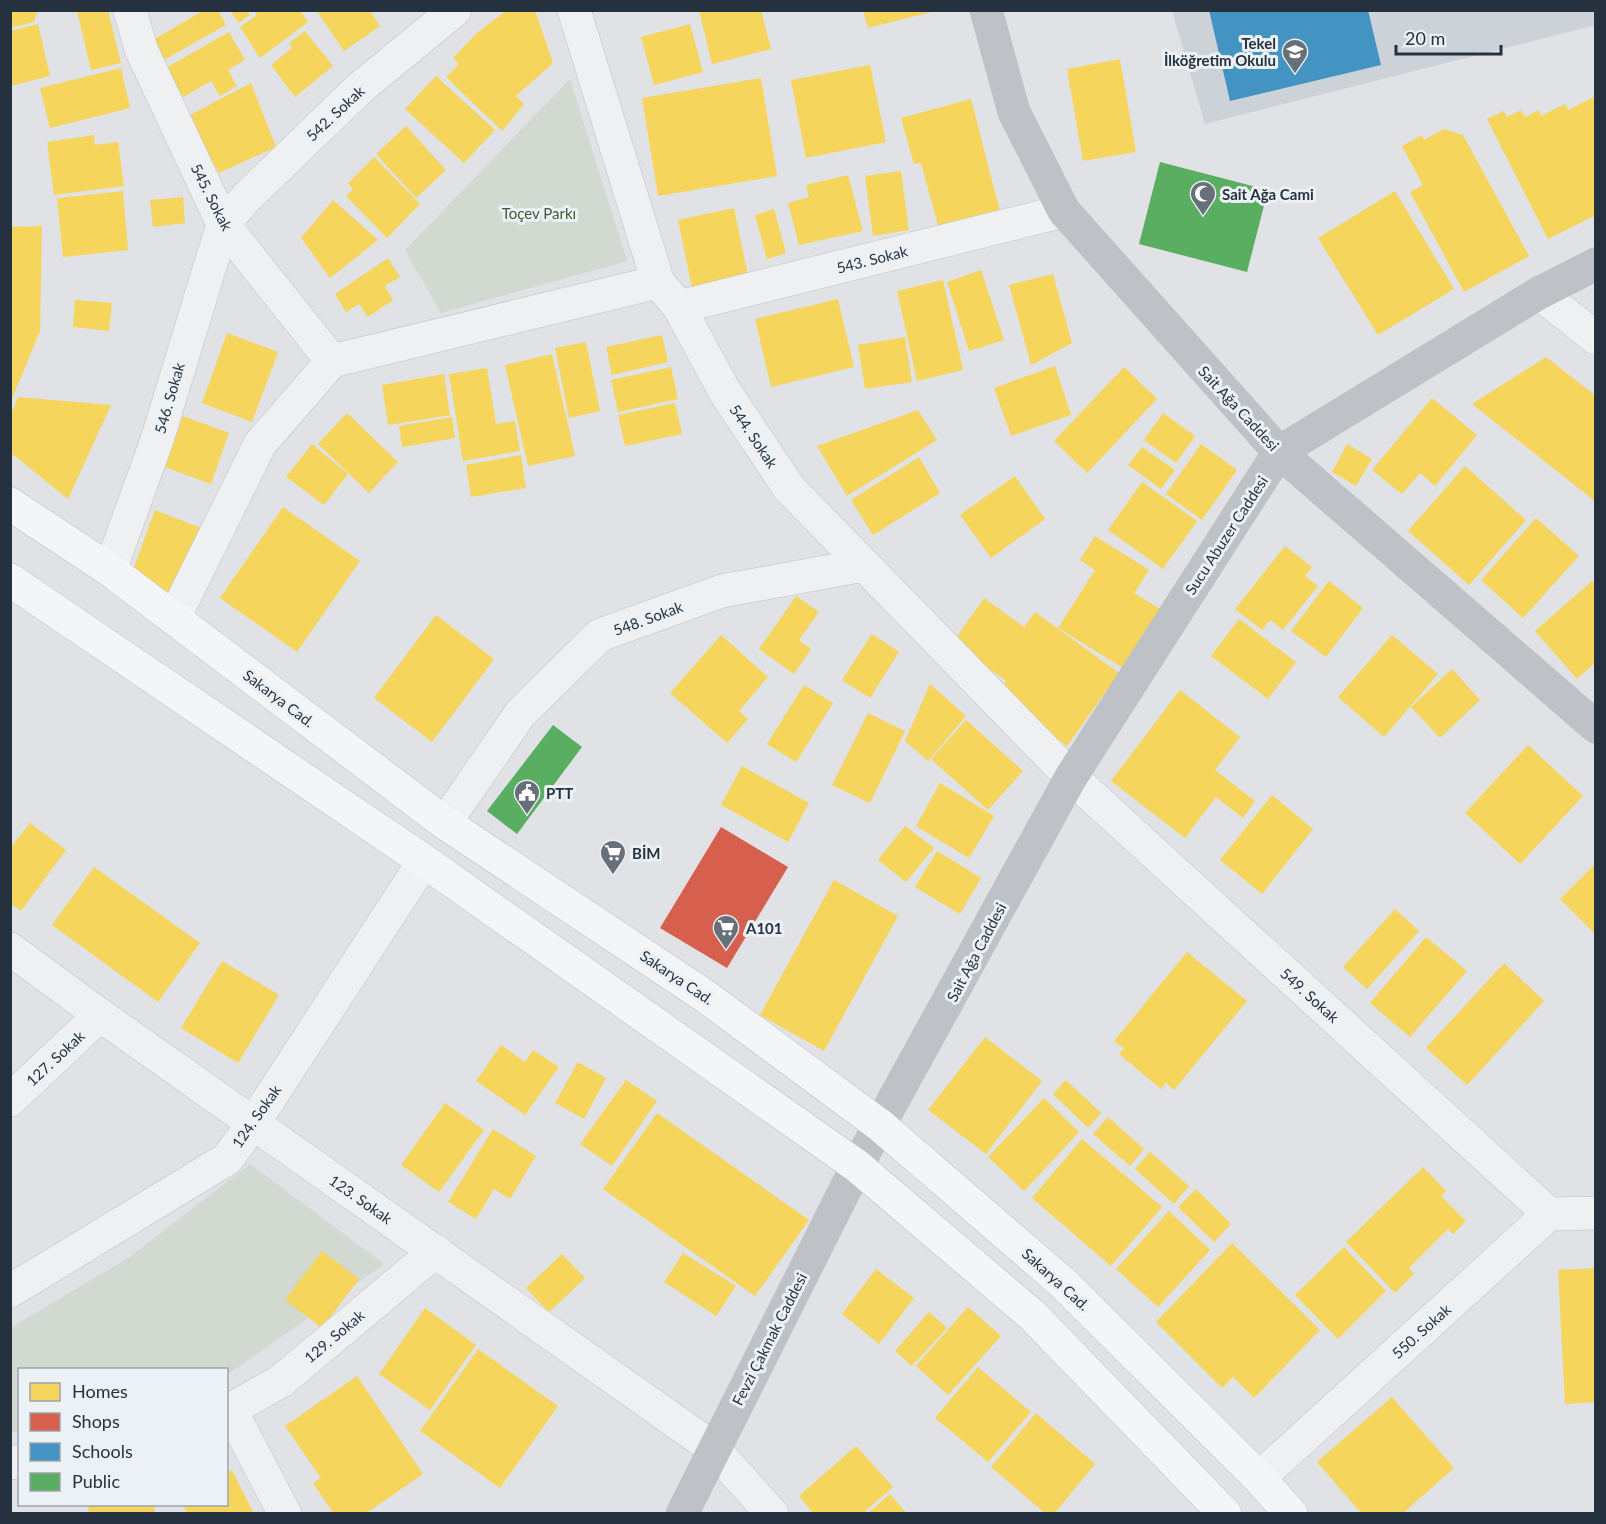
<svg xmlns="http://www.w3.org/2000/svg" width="1606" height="1524" viewBox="0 0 1606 1524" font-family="Lato,sans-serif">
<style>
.built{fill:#cdd2d9}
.green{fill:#d1d9d0}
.homes{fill:#f6d55c}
.shops{fill:#d6604d}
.schools{fill:#4393c3}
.public{fill:#5aae61}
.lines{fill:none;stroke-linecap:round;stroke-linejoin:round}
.street-casing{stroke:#bec0c3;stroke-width:34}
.primary-casing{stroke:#bcbfc3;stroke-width:34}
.street{stroke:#eff0f2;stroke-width:33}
.secondary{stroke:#bec1c5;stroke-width:33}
.primary{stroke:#f4f5f6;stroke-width:33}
.labels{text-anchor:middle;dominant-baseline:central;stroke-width:6;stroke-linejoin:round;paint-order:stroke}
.poi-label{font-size:15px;font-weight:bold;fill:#26313f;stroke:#ecf1f5;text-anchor:start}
.street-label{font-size:15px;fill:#26313f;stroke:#ecf1f5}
.park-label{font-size:15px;fill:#3e5b33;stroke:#ecf1f5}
</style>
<rect width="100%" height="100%" fill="#e0e2e5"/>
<path class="built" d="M1595,10L1596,25L1205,124L1172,11Z"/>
<g class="green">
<path d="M570,79L627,261L441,313L405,250Z"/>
<path d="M250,1164L384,1264L227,1375L226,1370H20L19,1432H11L10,1328L130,1257Z"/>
</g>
<g class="homes">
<path d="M10,10H38L34,22L10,28Z"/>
<path d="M108,10L121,63L91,70L77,11Z"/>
<path d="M204,10H218L226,25L164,60L153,40Z"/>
<path d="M230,10H247L250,15L238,23Z"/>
<path d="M254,10H300L308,22L260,58L240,27L257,15Z"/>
<path d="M316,10H369L380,26L344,51Z"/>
<path d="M507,10H535L553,63L516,96L524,104L502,131L446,77L459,64L453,58L477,33Z"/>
<path d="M699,10H761L771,49L712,64Z"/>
<path d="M863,10H935V11L868,28Z"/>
<path d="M38,24L50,76L10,86V31Z"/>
<path d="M690,24L703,72L654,85L641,37Z"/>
<path d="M305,31L333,66L295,97L271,65L292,48L289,43Z"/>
<path d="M229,32L245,60L228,70L237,86L220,96L211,81L183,97L166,68Z"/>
<path d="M1120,59L1136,152L1083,161L1067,69Z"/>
<path d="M870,65L886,142L806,158L791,80Z"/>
<path d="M121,68L130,108L50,128L40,88Z"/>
<path d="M436,76L495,130L464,163L405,109Z"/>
<path d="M761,78L777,176L658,196L642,98Z"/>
<path d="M251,83L276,147L219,173L186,117Z"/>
<path d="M1596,96V215L1548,239L1487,119L1504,111L1507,117L1521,110L1525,117L1539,110L1541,116L1565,104L1568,110Z"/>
<path d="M971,99L1003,223L942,240L921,163L914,164L901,118Z"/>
<path d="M406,126L446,170L416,198L376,154Z"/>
<path d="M1444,129L1463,135L1529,256L1464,292L1410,192L1423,185L1402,146L1422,135L1424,140Z"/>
<path d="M94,135L95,145L118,142L124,186L54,195L47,142Z"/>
<path d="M374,157L420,204L387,238L346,196L353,189L348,183Z"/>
<path d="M901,171L909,230L873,236L865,176Z"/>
<path d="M848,175L863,231L799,245L788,203L809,197L806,185Z"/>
<path d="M123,191L128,250L63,257L57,198Z"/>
<path d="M1395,191L1454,289L1378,335L1318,238Z"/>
<path d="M183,197L185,223L153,227L150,200Z"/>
<path d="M333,200L378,240L330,278L301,238Z"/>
<path d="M734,208L748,276L692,288L678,220Z"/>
<path d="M774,209L786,253L767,259L755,215Z"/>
<path d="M42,226L40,331L11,401L10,227Z"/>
<path d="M388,258L400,277L385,286L393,300L368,317L359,304L346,312L335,294Z"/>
<path d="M981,270L1004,340L969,351L947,282Z"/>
<path d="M1053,274L1072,343L1031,365L1009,285Z"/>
<path d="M943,280L963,370L917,381L897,291Z"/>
<path d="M838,299L854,367L771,387L755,319Z"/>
<path d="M75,300L112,303L109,331L73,327Z"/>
<path d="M227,333L278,352L252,422L202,403Z"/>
<path d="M662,335L668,362L612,375L606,347Z"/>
<path d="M905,337L912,382L865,389L858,345Z"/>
<path d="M586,342L600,411L569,418L555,348Z"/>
<path d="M552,354L575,456L528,466L505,365Z"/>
<path d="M1546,357L1596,396V502L1472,404Z"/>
<path d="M1055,366L1071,415L1011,436L994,388Z"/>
<path d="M671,367L678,399L618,412L611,380Z"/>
<path d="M1124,367L1157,399L1087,473L1054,441Z"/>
<path d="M487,368L496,424L515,421L520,451L463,461L449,374Z"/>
<path d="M444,374L450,415L388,425L382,385Z"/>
<path d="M18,397L111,405L68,499L10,452V417Z"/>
<path d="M1432,398L1477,435L1435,486L1420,473L1402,494L1372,470Z"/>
<path d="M675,403L682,434L625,446L618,415Z"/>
<path d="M918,410L937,440L847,496L817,446Z"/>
<path d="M347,413L398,462L369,493L318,444Z"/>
<path d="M1163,413L1195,436L1176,463L1144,440Z"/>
<path d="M183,416L229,433L211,484L165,467Z"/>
<path d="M452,417L455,438L402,447L399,426Z"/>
<path d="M312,444L348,474L324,505L286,477Z"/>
<path d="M1201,444L1237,470L1202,520L1166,494Z"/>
<path d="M1347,444L1372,459L1356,486L1332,472Z"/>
<path d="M1142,447L1175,470L1161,489L1128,465Z"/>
<path d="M521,455L526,488L471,497L466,465Z"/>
<path d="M919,457L940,493L873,535L851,500Z"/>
<path d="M1465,466L1526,520L1469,585L1408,531Z"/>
<path d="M1015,476L1045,519L991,558L960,515Z"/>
<path d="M1142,482L1197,521L1163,569L1108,530Z"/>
<path d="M283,507L360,561L297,652L220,598Z"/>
<path d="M155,510L201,528L172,606L126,589Z"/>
<path d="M1536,518L1579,556L1523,618L1481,580Z"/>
<path d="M1095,536L1149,570L1134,593L1165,612L1128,671L1058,628L1095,570L1080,560Z"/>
<path d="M1285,546L1312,567L1305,576L1318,586L1283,630L1270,620L1262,630L1235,609Z"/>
<path d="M1329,581L1363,608L1326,657L1291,631Z"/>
<path d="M1592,581L1596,585V662L1577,679L1535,631Z"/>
<path d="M796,596L819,612L799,640L811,649L794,674L759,649Z"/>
<path d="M984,598L1024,627L1035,612L1119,673L1067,746L996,695L1006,681L953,642Z"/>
<path d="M436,615L494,659L432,742L374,698Z"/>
<path d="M1239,619L1296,662L1268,699L1211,656Z"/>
<path d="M872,634L899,652L870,698L842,680Z"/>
<path d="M721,635L768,677L739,711L748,719L727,743L670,693Z"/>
<path d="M1392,635L1438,674L1384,737L1338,697Z"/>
<path d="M1452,669L1480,700L1440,738L1411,707Z"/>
<path d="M930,684L966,716L928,761L905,741Z"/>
<path d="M804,685L833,703L796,762L767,744Z"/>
<path d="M1180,690L1240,737L1215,770L1255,801L1243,818L1216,797L1185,838L1111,781Z"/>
<path d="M868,713L905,731L870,803L832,785Z"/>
<path d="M966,720L1023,771L988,810L931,759Z"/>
<path d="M1528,745L1583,796L1520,864L1465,813Z"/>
<path d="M742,766L809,803L788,842L721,805Z"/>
<path d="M940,783L994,816L969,858L916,826Z"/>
<path d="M1272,795L1313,829L1262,894L1220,860Z"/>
<path d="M30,823L66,850L21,911L10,903V848Z"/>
<path d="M905,826L934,848L906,882L878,860Z"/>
<path d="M937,851L981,878L960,914L915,887Z"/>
<path d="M1596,863V935L1560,899Z"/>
<path d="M94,867L200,943L158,1002L52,925Z"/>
<path d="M834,880L898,916L824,1051L760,1015Z"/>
<path d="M1395,909L1419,931L1367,989L1343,967Z"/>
<path d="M1426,937L1467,971L1410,1037L1370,1003Z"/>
<path d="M1187,952L1247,1001L1174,1090L1166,1083L1161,1089L1119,1054L1124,1048L1114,1041Z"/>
<path d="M222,961L279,995L238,1063L181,1028Z"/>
<path d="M1504,963L1544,1001L1467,1085L1426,1048Z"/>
<path d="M985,1037L1042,1081L986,1154L928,1110Z"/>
<path d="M501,1045L525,1062L533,1050L559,1067L525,1115L476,1081Z"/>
<path d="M578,1062L606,1078L584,1119L555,1103Z"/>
<path d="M626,1080L657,1101L612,1166L580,1144Z"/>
<path d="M1066,1080L1101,1113L1088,1128L1053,1094Z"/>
<path d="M1044,1098L1079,1132L1024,1191L988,1157Z"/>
<path d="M445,1103L484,1130L439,1192L401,1165Z"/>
<path d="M657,1113L809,1220L755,1296L603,1189Z"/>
<path d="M1108,1117L1144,1149L1130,1166L1093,1134Z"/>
<path d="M493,1129L536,1156L510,1199L494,1189L476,1219L448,1202Z"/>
<path d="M1082,1139L1162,1207L1111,1266L1032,1198Z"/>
<path d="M1150,1152L1189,1186L1174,1204L1135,1169Z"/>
<path d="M1423,1167L1446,1191L1441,1196L1466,1221L1453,1234L1448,1229L1409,1268L1414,1274L1395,1293L1346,1242Z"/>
<path d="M1196,1189L1231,1224L1214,1242L1178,1207Z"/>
<path d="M1169,1211L1210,1250L1158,1307L1116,1269Z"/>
<path d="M1232,1243L1320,1330L1254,1398L1233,1377L1222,1388L1156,1322Z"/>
<path d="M1344,1247L1386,1291L1338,1339L1295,1295Z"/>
<path d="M322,1251L359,1279L322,1328L285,1300Z"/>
<path d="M683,1253L736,1286L716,1316L664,1282Z"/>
<path d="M562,1254L585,1278L549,1312L526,1288Z"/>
<path d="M1596,1268V1402L1565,1404L1558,1270Z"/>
<path d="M876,1269L914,1298L879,1344L842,1314Z"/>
<path d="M968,1307L1001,1336L948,1395L916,1366Z"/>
<path d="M425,1308L476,1345L430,1410L379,1374Z"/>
<path d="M929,1312L947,1328L912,1366L895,1351Z"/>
<path d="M478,1349L558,1406L500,1488L420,1431Z"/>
<path d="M978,1367L1031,1412L988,1462L935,1418Z"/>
<path d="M357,1376L423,1474L365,1514H334L313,1483L321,1478L285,1426Z"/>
<path d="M1392,1397L1454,1468L1402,1514H1362L1317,1462Z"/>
<path d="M1036,1413L1095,1464L1054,1514H1046L991,1467Z"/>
<path d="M856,1446L893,1487L862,1514H814L799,1496Z"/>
<path d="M232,1470L254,1514H187L183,1504H226V1473Z"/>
<path d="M890,1494L907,1514H867Z"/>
<path d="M154,1504L155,1514H89L88,1505Z"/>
</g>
<path class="shops" d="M721,827L788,867L727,968L660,928Z"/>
<path class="schools" d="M1209,10H1368L1381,65L1230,101Z"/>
<g class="public">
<path d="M1160,162L1268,190L1247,272L1139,244Z"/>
<path d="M553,725L582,747L517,834L487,811Z"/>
</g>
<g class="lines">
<defs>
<g id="street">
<path d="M130,10L141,49L223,224L332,361"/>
<path d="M574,10L658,282L679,307L725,392L789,488L1071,777L1549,1214"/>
<path d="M1539,293L1596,338"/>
<path d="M679,307L1064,211"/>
<path d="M110,570L157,440L223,224L248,196L360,88L455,10"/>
<path d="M174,618L260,444L332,361L658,282"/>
<path d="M445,823L520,714L600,635L722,591L864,565"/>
<path d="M10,949L100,1015L713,1448L772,1514"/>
<path d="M10,1100L100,1015"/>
<path d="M10,1291L227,1159L253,1124L424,861"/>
<path d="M231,1411L285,1514"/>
<path d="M226,1412L281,1381L436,1251"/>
<path d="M10,1463L20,1461"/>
<path d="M1259,1478L1549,1214L1596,1213"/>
</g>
<g id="primary">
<path d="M10,504L110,570L445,823L705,996L881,1126L1064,1284L1259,1478L1291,1514"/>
<path d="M10,580L424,861L857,1166L1032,1315L1225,1514"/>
</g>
</defs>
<use href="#street" class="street-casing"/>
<use href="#primary" class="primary-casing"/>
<use href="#street" class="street"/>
<g class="secondary">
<path d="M986,10L1014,112L1064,211L1279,452L1596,727"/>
<path d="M682,1514L857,1166L1071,777L1279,452L1539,293L1596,264"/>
</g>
<use href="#primary" class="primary"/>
</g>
<defs>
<symbol id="school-pin" viewBox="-11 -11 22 30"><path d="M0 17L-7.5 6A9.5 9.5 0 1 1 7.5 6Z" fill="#676f79" stroke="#ecf1f5"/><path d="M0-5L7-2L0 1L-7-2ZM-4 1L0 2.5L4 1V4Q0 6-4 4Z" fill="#fff"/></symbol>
<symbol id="mosque-pin" viewBox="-11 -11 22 30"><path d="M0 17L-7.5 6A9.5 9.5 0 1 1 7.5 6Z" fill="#676f79" stroke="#ecf1f5"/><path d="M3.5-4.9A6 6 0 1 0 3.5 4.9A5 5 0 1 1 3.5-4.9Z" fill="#fff"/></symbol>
<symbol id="civic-pin" viewBox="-11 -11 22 30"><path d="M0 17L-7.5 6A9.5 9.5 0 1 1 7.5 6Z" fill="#676f79" stroke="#ecf1f5"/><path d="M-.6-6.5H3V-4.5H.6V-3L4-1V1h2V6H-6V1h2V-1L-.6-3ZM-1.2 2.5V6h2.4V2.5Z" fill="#fff"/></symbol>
<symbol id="supermarket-pin" viewBox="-11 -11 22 30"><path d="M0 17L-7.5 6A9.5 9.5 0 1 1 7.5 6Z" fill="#676f79" stroke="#ecf1f5"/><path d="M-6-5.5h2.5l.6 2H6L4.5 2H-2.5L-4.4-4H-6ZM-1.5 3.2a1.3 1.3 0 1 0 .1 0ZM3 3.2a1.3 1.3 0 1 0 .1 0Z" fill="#fff"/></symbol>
</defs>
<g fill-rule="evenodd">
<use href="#school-pin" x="1280" y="37" width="30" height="40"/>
<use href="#mosque-pin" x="1188" y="179" width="30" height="40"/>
<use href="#civic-pin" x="512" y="778" width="30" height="40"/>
<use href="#supermarket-pin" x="598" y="838" width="30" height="40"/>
<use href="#supermarket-pin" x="711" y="913" width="30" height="40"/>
</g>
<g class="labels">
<g class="poi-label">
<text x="1276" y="43" text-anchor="end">Tekel<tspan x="1276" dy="17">İlköğretim Okulu</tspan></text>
<text x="1222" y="194">Sait Ağa Cami</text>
<text x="546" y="793">PTT</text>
<text x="632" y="853">BİM</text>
<text x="746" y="928">A101</text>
</g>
<g class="street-label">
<text transform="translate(335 113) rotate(-43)">542. Sokak</text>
<text transform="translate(212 197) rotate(63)">545. Sokak</text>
<text transform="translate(872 259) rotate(-14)">543. Sokak</text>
<text transform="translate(169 398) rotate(-74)">546. Sokak</text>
<text transform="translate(1239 408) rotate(47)">Sait Ağa Caddesi</text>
<text transform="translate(754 436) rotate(56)">544. Sokak</text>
<text transform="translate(1226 535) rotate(-57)">Sucu Abuzer Caddesi</text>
<text transform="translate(648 618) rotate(-20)">548. Sokak</text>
<text transform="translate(279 698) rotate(37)">Sakarya Cad.</text>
<text transform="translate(976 952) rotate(-62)">Sait Ağa Caddesi</text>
<text transform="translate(677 977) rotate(34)">Sakarya Cad.</text>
<text transform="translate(1310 995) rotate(42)">549. Sokak</text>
<text transform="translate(55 1058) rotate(-43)">127. Sokak</text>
<text transform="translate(256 1116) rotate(-55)">124. Sokak</text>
<text transform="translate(361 1199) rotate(35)">123. Sokak</text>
<text transform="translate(1056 1279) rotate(42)">Sakarya Cad.</text>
<text transform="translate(1421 1331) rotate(-42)">550. Sokak</text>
<text transform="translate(334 1336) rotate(-40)">129. Sokak</text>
<text transform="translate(769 1339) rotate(-63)">Fevzi Çakmak Caddesi</text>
</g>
<g class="park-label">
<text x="539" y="213">Toçev Parkı</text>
</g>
</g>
<rect width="1606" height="1524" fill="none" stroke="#26313f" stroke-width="24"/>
<rect x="18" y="1368" width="210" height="138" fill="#ecf1f5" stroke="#9da4ac" stroke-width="1.5"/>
<rect x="30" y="1383" width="30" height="18" fill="#f6d55c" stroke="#9da4ac" stroke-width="1.5"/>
<text x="72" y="1398" font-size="18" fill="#26313f">Homes</text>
<rect x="30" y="1413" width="30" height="18" fill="#d6604d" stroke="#9da4ac" stroke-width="1.5"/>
<text x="72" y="1428" font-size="18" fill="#26313f">Shops</text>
<rect x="30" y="1443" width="30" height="18" fill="#4393c3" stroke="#9da4ac" stroke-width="1.5"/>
<text x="72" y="1458" font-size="18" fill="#26313f">Schools</text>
<rect x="30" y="1473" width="30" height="18" fill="#5aae61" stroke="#9da4ac" stroke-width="1.5"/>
<text x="72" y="1488" font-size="18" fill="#26313f">Public</text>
<path d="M1396 45v9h105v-9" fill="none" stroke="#26313f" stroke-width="3"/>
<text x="1405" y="45" font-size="18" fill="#26313f" stroke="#ecf1f5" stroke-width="4.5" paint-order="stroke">20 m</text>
</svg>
